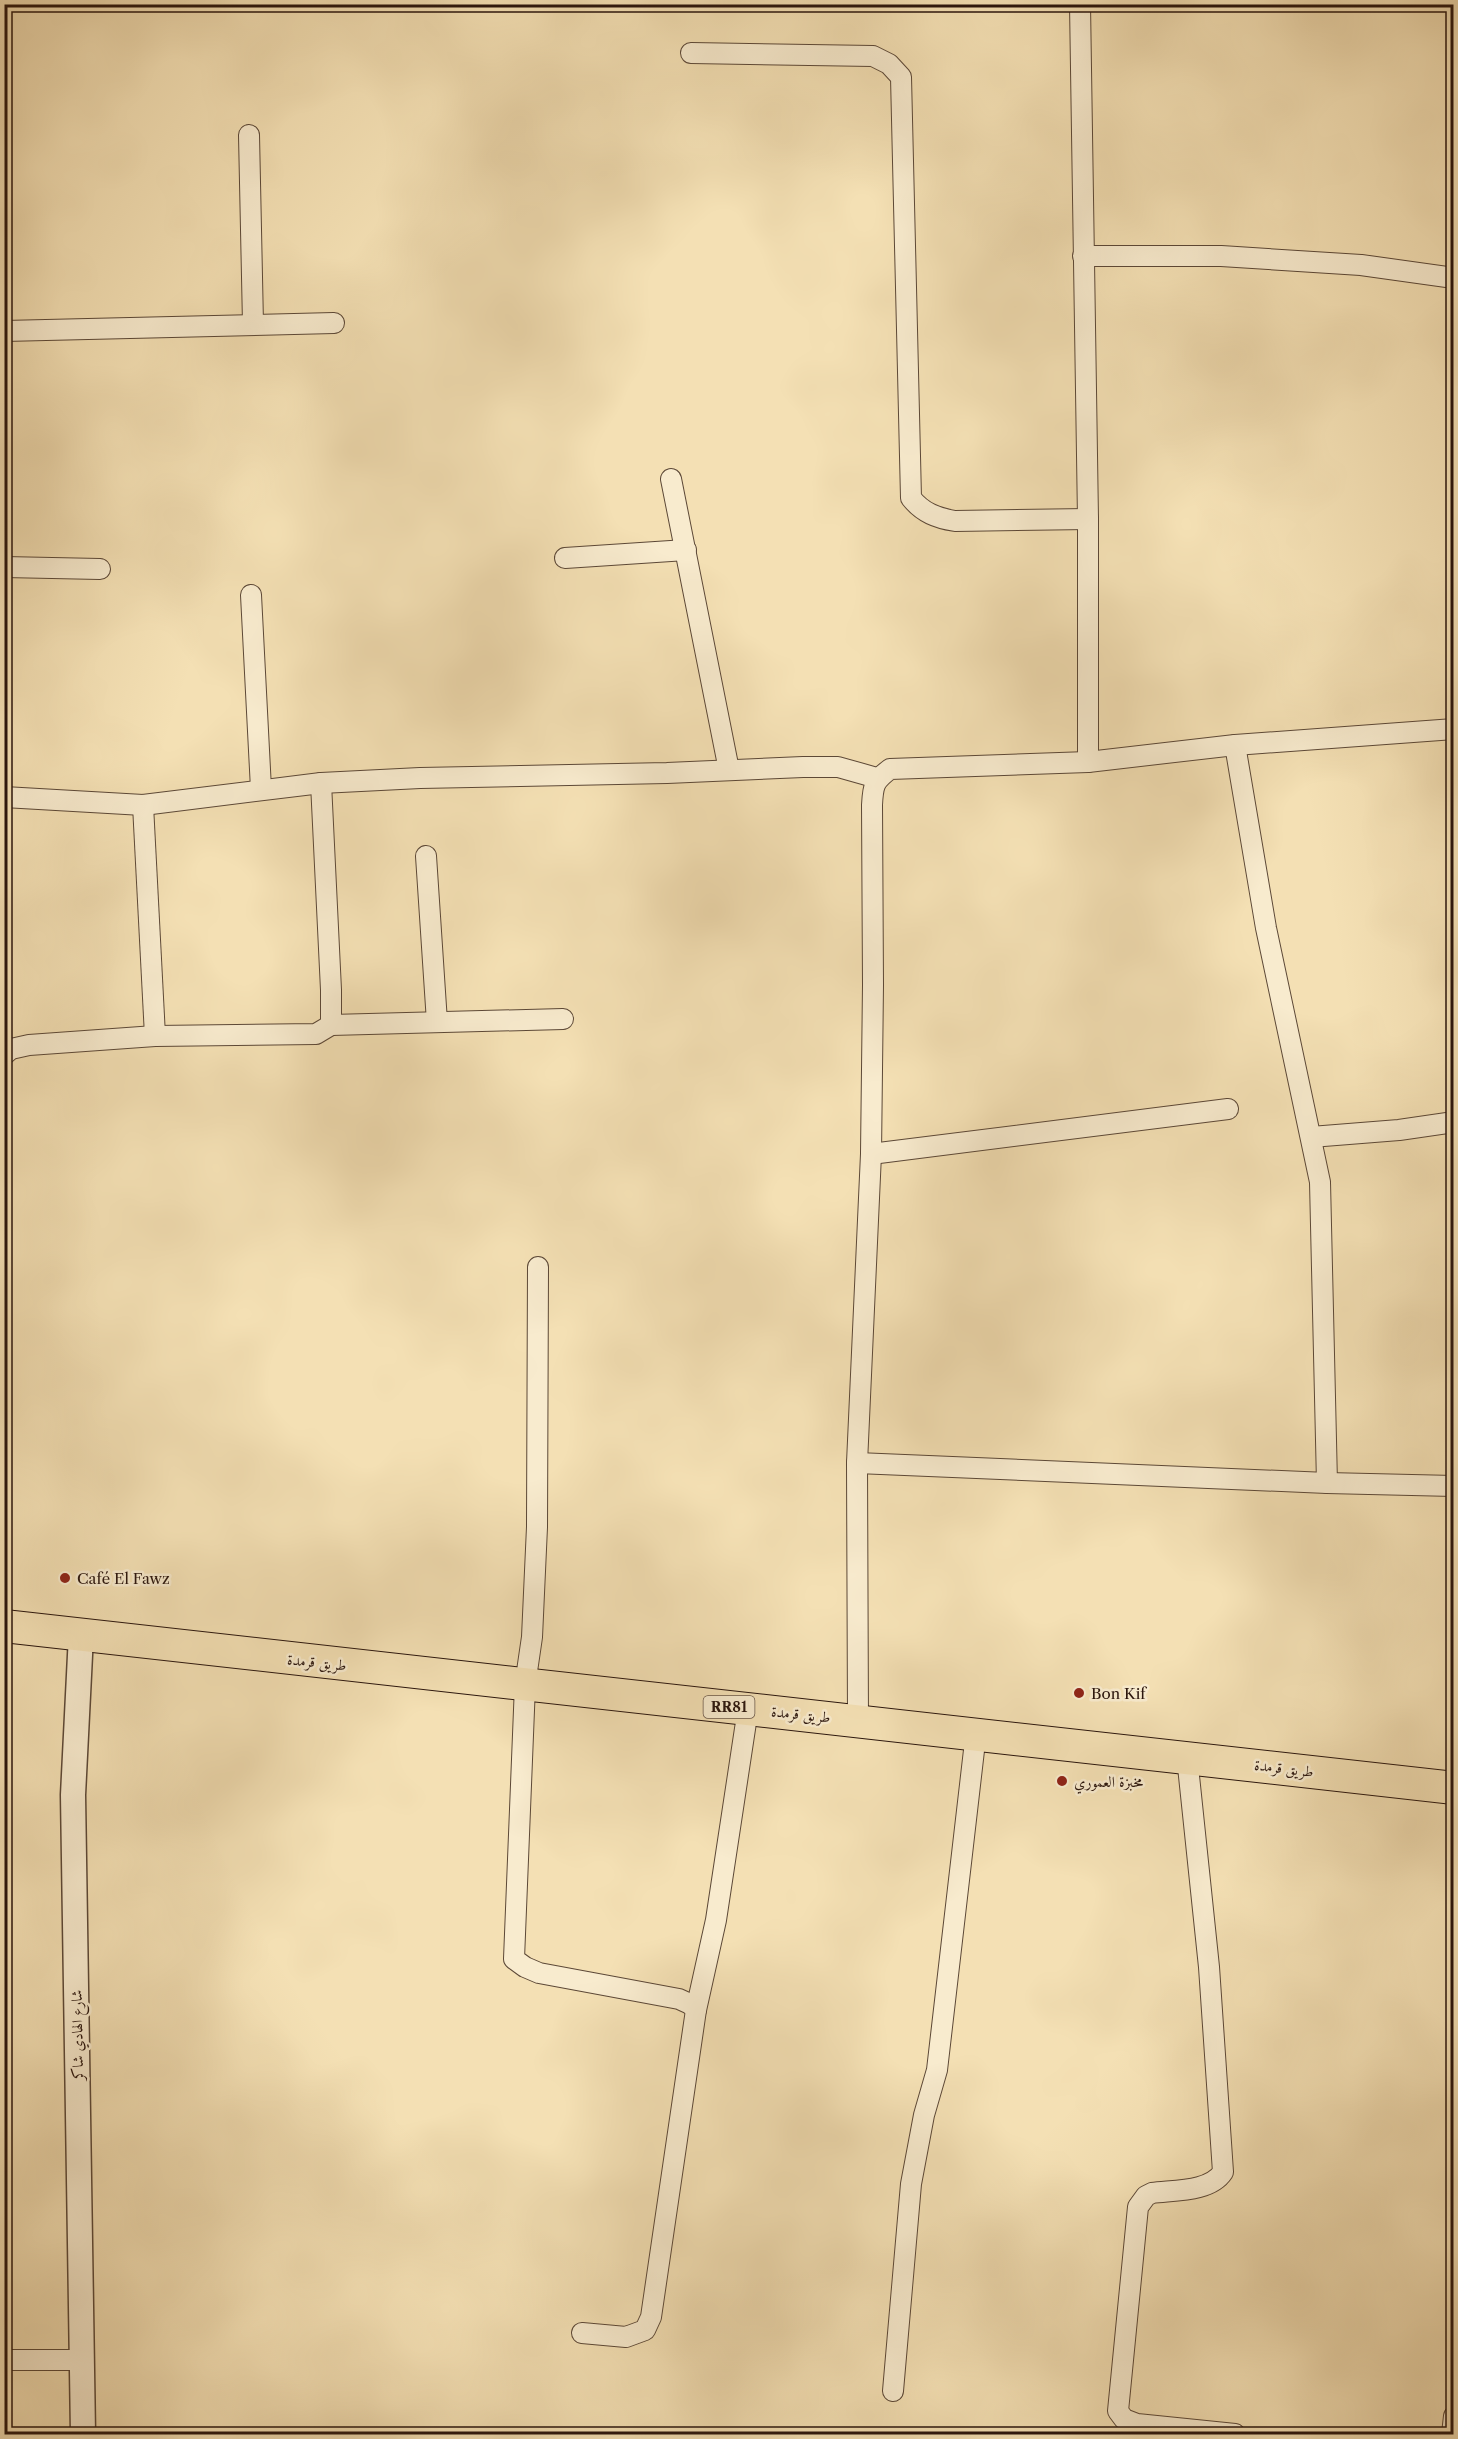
<svg xmlns="http://www.w3.org/2000/svg" width="1458" height="2439" viewBox="0 0 1458 2439" font-family="'Libre Caslon Text',Amiri,serif">
<style>
.lines{fill:none;stroke-linecap:round;stroke-linejoin:round}
.minor-casing{stroke:#5c4837;stroke-width:22}
.tertiary-casing{stroke:#5c4837;stroke-width:27}
.primary-casing{stroke:#2a150d;stroke-width:34}
.minor{stroke:#f8ebce;stroke-width:20}
.tertiary{stroke:#f8ebce;stroke-width:24}
.primary{stroke:#f4e0b4;stroke-width:32}
.poi-dot{fill:#8f2418;stroke:#f8ebce;stroke-width:2}
.labels{text-anchor:middle;dominant-baseline:central;stroke-width:5;stroke-linejoin:round;paint-order:stroke}
.shield{fill:#f8ebce;stroke:#685547;stroke-width:1.5}
.shield-label{font-size:14px;font-weight:bold;fill:#2a150d}
.poi-label{font-size:15px;fill:#2a150d;stroke:#f8ebce;text-anchor:start}
.street-label{font-size:15px;fill:#2a150d;stroke:#f8ebce}
</style>
<rect width="100%" height="100%" fill="#f4e0b4"/>
<filter id="stains"><feTurbulence type="fractalNoise" baseFrequency=".00333" numOctaves="4"/><feColorMatrix values="0 0 0 0 .2 0 0 0 0 .09 0 0 0 0 .02 0 0 0 .5 -.17"/></filter>
<radialGradient id="worn" r=".72"><stop offset=".6" stop-color="#630" stop-opacity="0"/><stop offset="1" stop-color="#630" stop-opacity=".3"/></radialGradient>
<g class="lines">
<defs>
<g id="minor">
<path d="M1080,4L1088,519V762"/>
<path d="M691,53L873,56L889,64L901,77L911,498C923,513 937,518 955,521L1088,519"/>
<path d="M249,135L253,324"/>
<path d="M1083,256H1221L1361,265L1454,278"/>
<path d="M4,331L334,323"/>
<path d="M671,479L729,770"/>
<path d="M565,558L686,550"/>
<path d="M4,567L100,569"/>
<path d="M251,595L261,789"/>
<path d="M1235,745L1266,928L1320,1182L1327,1483"/>
<path d="M4,797L143,805L321,783L420,778L667,773L803,767H838L877,778"/>
<path d="M143,805L155,1036"/>
<path d="M426,856L437,1022"/>
<path d="M331,1025L563,1019"/>
<path d="M4,1055L11,1049L29,1045L155,1036L316,1034L331,1025V990L321,783"/>
<path d="M1311,1137L1399,1130L1454,1122"/>
<path d="M871,1154L1228,1109"/>
<path d="M538,1267L537,1527L532,1637L525,1685L514,1959L525,1967L539,1973L679,1999L690,2004L696,2010L651,2317L645,2330L626,2337L582,2333"/>
<path d="M857,1463L1327,1483L1454,1486"/>
<path d="M858,1720L857,1463L871,1154L873,985L872,805C873,785 874,781 890,769L1088,762L1235,745L1454,729"/>
<path d="M1187,1757L1209,1967L1223,2172C1210,2192 1174,2190 1152,2193L1146,2196L1138,2207L1118,2411L1124,2419L1137,2424L1235,2434"/>
<path d="M696,2010L716,1920L748,1709"/>
<path d="M4,2360H82"/>
<path d="M893,2391L911,2184L924,2115L937,2070L976,1733"/>
<path d="M1452,2434L1454,2416"/>
</g>
<path id="tertiary" d="M81,1635L73,1795L83,2434"/>
<path id="primary" d="M4,1626L1454,1788"/>
</defs>
<use href="#minor" class="minor-casing"/>
<use href="#tertiary" class="tertiary-casing"/>
<use href="#primary" class="primary-casing"/>
<use href="#minor" class="minor"/>
<use href="#tertiary" class="tertiary"/>
<use href="#primary" class="primary"/>
</g>
<g class="poi-dot">
<circle cx="65" cy="1578" r="6"/>
<circle cx="1079" cy="1693" r="6"/>
<circle cx="1062" cy="1781" r="6"/>
</g>
<g class="labels">
<rect class="shield" x="703.5" y="1696" width="51" height="22" rx="4.5"/>
<g class="shield-label">
<text x="729" y="1707">RR81</text>
</g>
<g class="poi-label">
<text x="77" y="1578">Café El Fawz</text>
<text x="1091" y="1693">Bon Kif</text>
<text x="1074" y="1781">مخبزة العموري</text>
</g>
<g class="street-label">
<text transform="translate(317 1662) rotate(6)">طريق قرمدة</text>
<text transform="translate(801 1714) rotate(6)">طريق قرمدة</text>
<text transform="translate(1284 1768) rotate(7)">طريق قرمدة</text>
<text transform="translate(77 2035) rotate(-91)">شارع الهادي شاكر</text>
</g>
</g>
<rect width="1458" height="2439" fill="none" stroke="#f4e0b4" stroke-width="24"/>
<rect x="6" y="6" width="1446" height="2427" fill="none" stroke="#2a150d" stroke-width="3"/>
<rect x="12" y="12" width="1434" height="2415" fill="none" stroke="#2a150d" stroke-width="1.5"/>
<rect width="100%" height="100%" filter="url(#stains)"/>
<rect width="100%" height="100%" fill="url(#worn)"/>
</svg>
